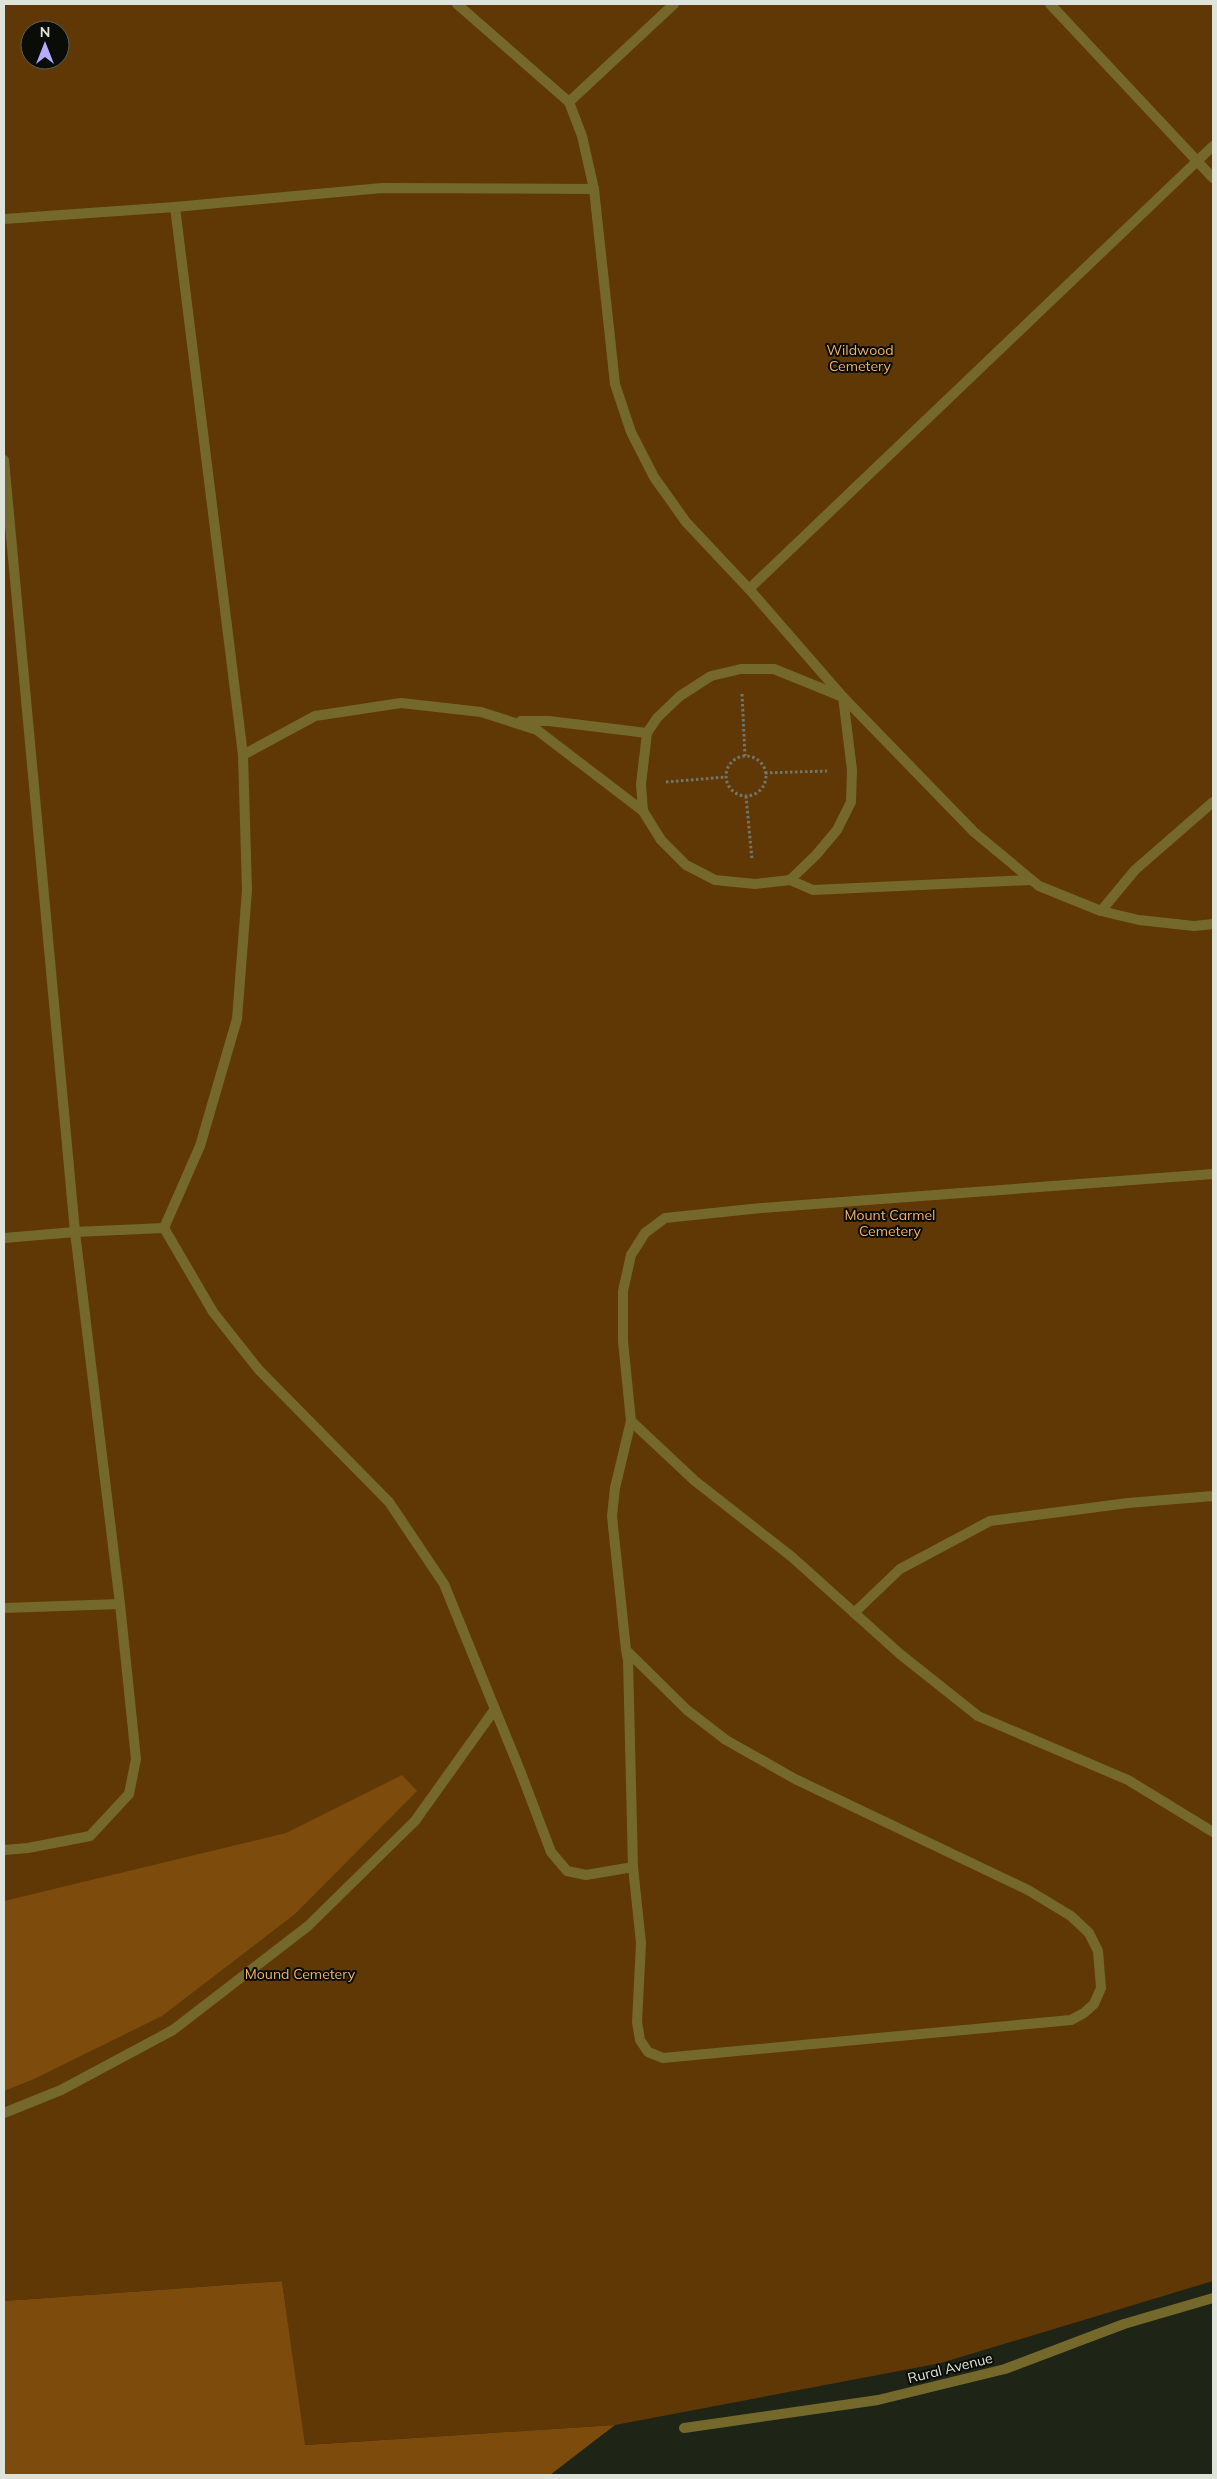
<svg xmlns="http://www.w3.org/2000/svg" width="1217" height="2479" viewBox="0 0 1217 2479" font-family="Mulish,sans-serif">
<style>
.green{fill:#5f3806;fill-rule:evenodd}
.forest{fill:#7d4b0c}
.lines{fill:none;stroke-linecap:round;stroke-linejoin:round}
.path{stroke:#71776a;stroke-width:3;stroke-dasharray:2.5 2.5;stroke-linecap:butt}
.lane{stroke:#75682b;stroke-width:10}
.labels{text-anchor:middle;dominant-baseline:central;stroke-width:4;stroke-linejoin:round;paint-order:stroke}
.park-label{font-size:14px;fill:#f6b067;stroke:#090c07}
.street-label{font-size:14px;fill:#dfe4da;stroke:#090c07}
</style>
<rect width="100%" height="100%" fill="#1e2416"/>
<path class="green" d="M4,4H1213V2281L941,2363L615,2425L304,2445L282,2281L4,2301ZM30,30H60V60H30Z"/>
<g class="forest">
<path d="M402,1775L417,1791L295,1914L162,2016L34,2079L4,2091V1901L286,1833Z"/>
<path d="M282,2281L305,2445L615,2425L550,2475H4V2301Z"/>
</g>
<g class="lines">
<g class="path">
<path d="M742,694L745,756"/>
<circle cx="746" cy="776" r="20"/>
<path d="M765,773L827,771"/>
<path d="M666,782L726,777"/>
<path d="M746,796L752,860"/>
</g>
<g class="lane">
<path d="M1050,4L1213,178"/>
<path d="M569,102L674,4"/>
<path d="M594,189L615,384L631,432L654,477L686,522L749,589L843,697L974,832L1039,886L1101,911L1139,920L1194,926L1213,924"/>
<path d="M4,219L175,207L382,188L594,189L582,136L569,102L457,4"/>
<path d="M4,460L75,1232L164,1228L200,1146L237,1019L247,890L243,755L175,207"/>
<path d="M749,589L1213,146"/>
<path d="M741,669H774L843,697L852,770L851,802L837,830L816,855L790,880L755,884L715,880L686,865L661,840L643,811L641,784L647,733L657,718L680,696L711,676Z"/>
<path d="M521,721H549L647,733"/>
<path d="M243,755L315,716L401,703L481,712L537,730L643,811"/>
<path d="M790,880L813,890L1031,880"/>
<path d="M1101,911L1135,870L1213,802"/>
<path d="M1213,1174L761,1208L665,1218L645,1233L631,1255L623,1291V1341L631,1421L695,1481L792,1557L900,1654L978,1716L1128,1780L1213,1832"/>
<path d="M164,1228L213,1312L259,1370L389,1502L444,1584L521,1773L551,1852L567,1871L586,1875L633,1867"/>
<path d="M4,1238L75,1232L120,1604L136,1759L129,1794L90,1836L28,1848L4,1850"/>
<path d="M4,1608L120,1604"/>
<path d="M854,1613L900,1569L990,1521L1128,1503L1213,1496"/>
<path d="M626,1650L687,1710L726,1740L795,1779L1028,1890L1071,1916L1089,1933L1098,1951L1101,1988L1094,2004L1084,2013L1071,2020L663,2058L648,2052L640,2040L637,2022L641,1943L633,1867L628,1660L626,1650L612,1516L615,1488L631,1421"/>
<path d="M4,2113L61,2090L173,2030L308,1926L415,1821L495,1709"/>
<path d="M684,2428L878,2400L1005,2369L1124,2324L1213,2298"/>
</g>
</g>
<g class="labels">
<g class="park-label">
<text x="860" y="350">Wildwood<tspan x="860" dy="16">Cemetery</tspan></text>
<text x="890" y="1215">Mount Carmel<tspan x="890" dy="16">Cemetery</tspan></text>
<text x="300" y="1974">Mound Cemetery</text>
</g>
<g class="street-label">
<text transform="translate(950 2368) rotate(-14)">Rural Avenue</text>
</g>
</g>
<rect width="1217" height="2479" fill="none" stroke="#dfe4da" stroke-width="10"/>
<g transform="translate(45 45)"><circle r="24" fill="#090c07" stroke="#5f625b"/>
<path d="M0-4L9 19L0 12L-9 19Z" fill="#b3adf9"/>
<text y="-8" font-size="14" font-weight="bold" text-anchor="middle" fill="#dfe4da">N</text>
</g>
</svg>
